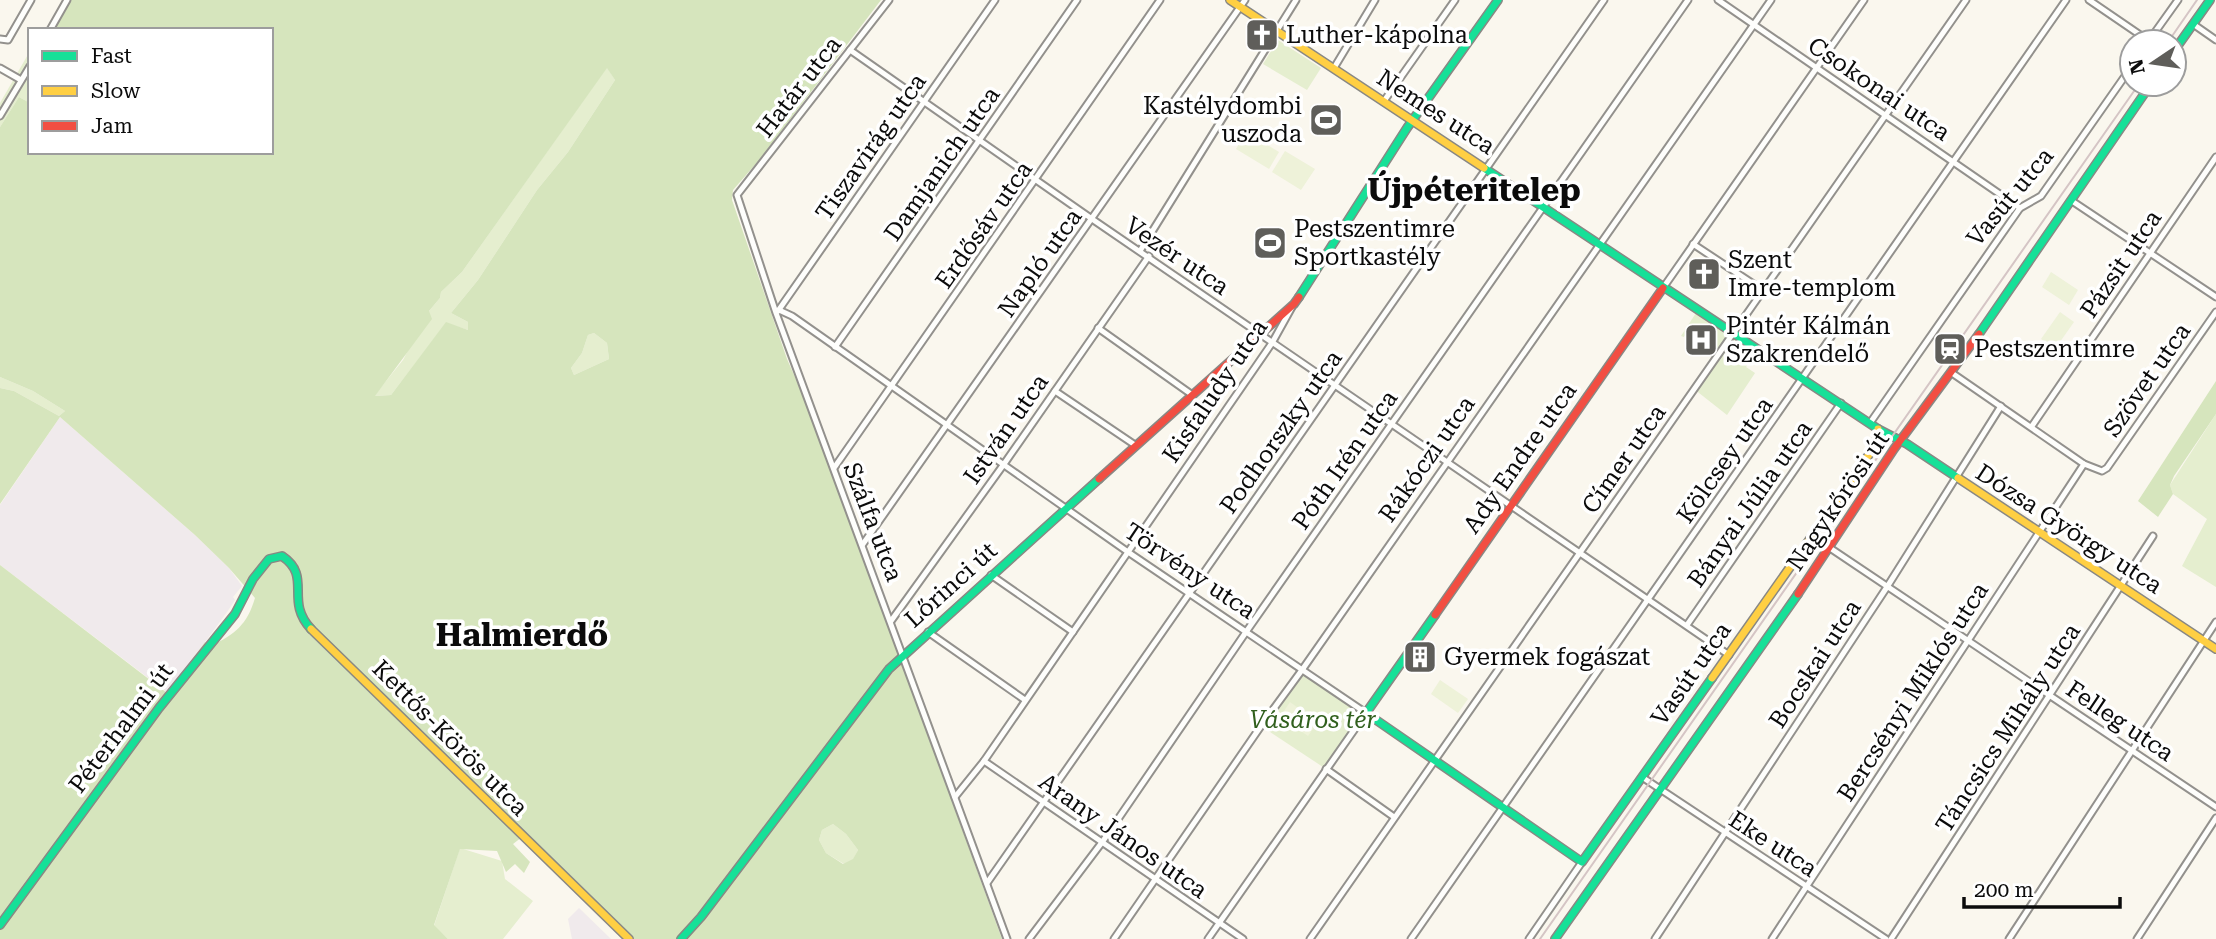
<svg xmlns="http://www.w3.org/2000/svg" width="2216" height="939" viewBox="0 0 2216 939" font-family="'Roboto Serif',serif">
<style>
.industrial{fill:#f0eaec}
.green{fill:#e5eecf}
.forest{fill:#d6e5bd;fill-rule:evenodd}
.pitch{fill:#eef2d9}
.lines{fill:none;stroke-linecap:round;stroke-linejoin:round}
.street-casing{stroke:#93918d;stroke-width:9}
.fast-casing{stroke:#898884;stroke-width:10}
.slow-casing{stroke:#898884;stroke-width:10}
.jam-casing{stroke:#898884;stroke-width:10}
.street{stroke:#fefefc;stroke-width:5}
.fast{stroke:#16e098;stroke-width:7}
.slow{stroke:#ffcf43;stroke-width:7}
.jam{stroke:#f24e42;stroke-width:7}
.rail{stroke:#d5c5c5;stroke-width:2}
.labels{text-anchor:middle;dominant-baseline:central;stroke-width:7;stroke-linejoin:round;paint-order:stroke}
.poi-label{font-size:24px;fill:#0b0b0b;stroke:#fff;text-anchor:start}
.street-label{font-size:24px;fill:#0b0b0b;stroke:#fff}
.park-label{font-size:24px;font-style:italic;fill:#31601e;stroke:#fff}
.district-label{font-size:32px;font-weight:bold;fill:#0b0b0b;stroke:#fff}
</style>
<rect width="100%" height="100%" fill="#faf7ee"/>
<g class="industrial">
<path d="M60,417L195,535L229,568L242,586L233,597L235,600L227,612L168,693L0,565V505Z"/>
<path d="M579,908L611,939H572L568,919Z"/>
</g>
<g class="green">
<path d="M1278,40L1321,68L1307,90L1263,64Z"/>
<path d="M30,51L28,81L30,82V103L19,97L0,127V103Z"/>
<path d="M607,67L615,80L568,152L537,190L478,280L451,313L468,322V330L446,323L391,395L374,396L403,360L429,311L440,298L441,292L462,272Z"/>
<path d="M1696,313L1728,335L1714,357L1708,353L1712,347L1705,342L1710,341L1708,330L1690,327L1684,337L1681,336Z"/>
<path d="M594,333L607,343L609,359L574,375L571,368L582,353L588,335Z"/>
<path d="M1733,334L1758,349L1746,367L1755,373L1727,415L1694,389Z"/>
<path d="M0,377L33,391L65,411L59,416L14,391L0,388Z"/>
<path d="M2216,414V587L2182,566L2207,519L2173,494L2170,485Z"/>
<path d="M1302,670L1366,713L1326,769L1261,726Z"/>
<path d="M833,824L846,834L858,850L853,860L844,864L826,853L819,840L822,830Z"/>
<path d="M460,848L502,861L505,879L533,901L503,939H448L434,926Z"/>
</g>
<g class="forest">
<path d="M70,0H881L760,159L733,190L732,200L787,359L812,416L1002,939H633L526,834L513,844L530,862L524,873L515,864L506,872L497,851L460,849L434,925L448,939H0V565L167,693L205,642L211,646C235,634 247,625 255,598L229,568L195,535L60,417L0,504V388L14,391L59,416L65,411L33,391L0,377V127L19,97L30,103V152H271V30H54ZM607,68L615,80L568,152L537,190L478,280L451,313L468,322V330L446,322L391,395L375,396L432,319L429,311L440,298L441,292L462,272ZM594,333L607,343L609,359L574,375L571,368L582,353L588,335ZM833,824L846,834L858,850L853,859L843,864L826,853L819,840L822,830Z"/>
<path d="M2216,381V414L2174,476L2170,485L2173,494L2158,517L2138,501Z"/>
</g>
<g class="pitch">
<path d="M1246,132L1279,152L1269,169L1236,149Z"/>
<path d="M1285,151L1315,169L1301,190L1272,172Z"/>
<path d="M2051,272L2078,290L2069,305L2042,287Z"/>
<path d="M2060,312L2074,322L2055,349L2041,339Z"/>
<path d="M1440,680L1468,699L1458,713L1431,694Z"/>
<path d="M1290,702L1318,722L1308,736L1280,717Z"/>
</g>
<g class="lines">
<defs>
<g id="street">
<path d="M889,0L737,195L776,313L1007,939"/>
<path d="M1718,0L2020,208"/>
<path d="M2089,0L2149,41"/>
<path d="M2193,24L2216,40"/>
<path d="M50,30L67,0"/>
<path d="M0,39L8,40L31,0"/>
<path d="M2148,42L2178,0"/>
<path d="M850,50L1092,219L1729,655"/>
<path d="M0,68L21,80"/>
<path d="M1334,68L1375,0"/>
<path d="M1384,101L1455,0"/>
<path d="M0,116L30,66"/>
<path d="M2072,201L2216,297"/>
<path d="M1693,244L1764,291"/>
<path d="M1140,251L1296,0"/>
<path d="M1663,288L1864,0"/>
<path d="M779,310L792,316L1128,552L1366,713L1208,939"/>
<path d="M778,311L995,0"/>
<path d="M1098,328L1191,394"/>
<path d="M835,347L1077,0"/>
<path d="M1952,373L2084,464L2102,471L2107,468L2216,312"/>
<path d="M1055,391L1135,445"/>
<path d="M1870,423L2020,208L2041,196L2132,66"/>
<path d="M2032,426L2216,157"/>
<path d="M834,468L1160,0"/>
<path d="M863,544L1245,0"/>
<path d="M1830,548L2216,807"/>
<path d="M991,575L1073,632"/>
<path d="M891,621L1004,464L1149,256"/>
<path d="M1687,625L1841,403"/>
<path d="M928,632L1025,700"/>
<path d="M984,761L1243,939"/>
<path d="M1326,769L1394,817"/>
<path d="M1642,777L1886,939"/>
<path d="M955,797L984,761L1272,343L1292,307"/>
<path d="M987,883L1604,0"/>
<path d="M1029,939L1103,841L1246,632L1688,0"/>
<path d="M1114,939L1261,726L1302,670L1771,0"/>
<path d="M1310,939L1966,0"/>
<path d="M1411,939L2066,0"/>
<path d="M1529,939L1582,862"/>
<path d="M1655,939L1887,587L2001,406"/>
<path d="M1772,939L2084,464"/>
<path d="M1891,939L2153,536"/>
<path d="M2009,939L2216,622"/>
<path d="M2137,939L2216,818"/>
</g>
<g id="fast">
<path d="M2174,51L2210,0"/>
<path d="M1484,168L1878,429L1907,444L1958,478"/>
<path d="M1299,297L1407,128L1498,0"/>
<path d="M1979,334L2151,84"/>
<path d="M1435,615L1366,713L1582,862L1712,678"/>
<path d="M0,925L159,708L235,614L253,579L269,559L282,556C313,577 284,600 311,629"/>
<path d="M681,939L701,917L889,669L1099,479"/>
<path d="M1555,939L1798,594"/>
</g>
<g id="slow">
<path d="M1230,0L1484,168"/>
<path d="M1958,478L2216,649"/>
<path d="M311,629L629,939"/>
<path d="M1712,678L1864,462L1876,444L1878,429"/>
</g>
<g id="jam">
<path d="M1099,479L1294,304L1299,297"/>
<path d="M1798,594L1894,449L1979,334"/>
<path d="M1435,615L1663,288"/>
</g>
</defs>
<use href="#street" class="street-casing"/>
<use href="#fast" class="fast-casing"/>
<use href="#slow" class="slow-casing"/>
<use href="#jam" class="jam-casing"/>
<use href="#street" class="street"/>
<use href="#fast" class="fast"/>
<use href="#slow" class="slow"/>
<use href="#jam" class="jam"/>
<g class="rail">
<path d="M2168,42L2197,0"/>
<path d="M1540,939L2139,84"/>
</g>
</g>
<defs>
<symbol id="church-square" viewBox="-11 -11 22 22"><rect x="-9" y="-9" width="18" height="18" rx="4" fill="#5f5e5a" stroke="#fff"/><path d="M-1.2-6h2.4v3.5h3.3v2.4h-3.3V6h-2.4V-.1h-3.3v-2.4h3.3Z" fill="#fff"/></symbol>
<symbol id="stadium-square" viewBox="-11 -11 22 22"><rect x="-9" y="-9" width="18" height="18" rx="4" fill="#5f5e5a" stroke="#fff"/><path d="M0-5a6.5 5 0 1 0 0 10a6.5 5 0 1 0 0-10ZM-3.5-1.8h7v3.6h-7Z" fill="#fff"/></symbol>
<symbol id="hospital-square" viewBox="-11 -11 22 22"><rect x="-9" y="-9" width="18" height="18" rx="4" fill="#5f5e5a" stroke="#fff"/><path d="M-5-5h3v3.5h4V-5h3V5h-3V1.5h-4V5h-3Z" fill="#fff"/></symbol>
<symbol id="station-square" viewBox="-11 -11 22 22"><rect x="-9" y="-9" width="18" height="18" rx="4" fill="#5f5e5a" stroke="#fff"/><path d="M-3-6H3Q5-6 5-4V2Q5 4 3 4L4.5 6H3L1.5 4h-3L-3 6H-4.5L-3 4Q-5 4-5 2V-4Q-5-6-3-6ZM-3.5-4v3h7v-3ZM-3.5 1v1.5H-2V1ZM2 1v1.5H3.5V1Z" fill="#fff"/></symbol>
<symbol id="building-square" viewBox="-11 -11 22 22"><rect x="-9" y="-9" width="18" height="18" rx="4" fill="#5f5e5a" stroke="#fff"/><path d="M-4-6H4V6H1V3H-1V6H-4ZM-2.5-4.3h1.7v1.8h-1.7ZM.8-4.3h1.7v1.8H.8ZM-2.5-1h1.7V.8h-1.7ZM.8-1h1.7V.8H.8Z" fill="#fff"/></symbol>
</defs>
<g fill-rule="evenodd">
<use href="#church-square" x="1243" y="16" width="38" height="38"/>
<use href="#stadium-square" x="1307" y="101" width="38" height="38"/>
<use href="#stadium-square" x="1251" y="224" width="38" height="38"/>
<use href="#church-square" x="1685" y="255" width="38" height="38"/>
<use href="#hospital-square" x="1682" y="321" width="38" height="38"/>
<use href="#station-square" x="1931" y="330" width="38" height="38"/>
<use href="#building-square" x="1401" y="638" width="38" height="38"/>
</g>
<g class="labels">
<g class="poi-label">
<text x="1286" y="35">Luther-kápolna</text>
<text x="1302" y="106" text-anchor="end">Kastélydombi<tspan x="1302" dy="28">uszoda</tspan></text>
<text x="1294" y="229">Pestszentimre<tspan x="1294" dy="28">Sportkastély</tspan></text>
<text x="1728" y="260">Szent<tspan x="1728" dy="28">Imre-templom</tspan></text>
<text x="1726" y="326">Pintér Kálmán<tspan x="1726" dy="28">Szakrendelő</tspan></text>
<text x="1974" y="349">Pestszentimre</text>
<text x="1444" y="657">Gyermek fogászat</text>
</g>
<g class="street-label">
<text transform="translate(799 87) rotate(-52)">Határ utca</text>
<text transform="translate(1879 89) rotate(34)">Csokonai utca</text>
<text transform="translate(1436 112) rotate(33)">Nemes utca</text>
<text transform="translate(871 147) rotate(-55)">Tiszavirág utca</text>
<text transform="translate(942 164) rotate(-55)">Damjanich utca</text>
<text transform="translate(2010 197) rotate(-50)">Vasút utca</text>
<text transform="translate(984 225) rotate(-55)">Erdősáv utca</text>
<text transform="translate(1177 256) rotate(34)">Vezér utca</text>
<text transform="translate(1040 263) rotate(-55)">Napló utca</text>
<text transform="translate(2121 264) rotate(-56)">Pázsit utca</text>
<text transform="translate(2147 380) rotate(-55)">Szövet utca</text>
<text transform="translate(1215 391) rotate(-56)">Kisfaludy utca</text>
<text transform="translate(1006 429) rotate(-55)">István utca</text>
<text transform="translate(1281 432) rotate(-55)">Podhorszky utca</text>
<text transform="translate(1520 458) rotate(-55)">Ady Endre utca</text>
<text transform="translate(1427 459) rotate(-55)">Rákóczi utca</text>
<text transform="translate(1624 459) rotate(-55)">Címer utca</text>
<text transform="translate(1345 460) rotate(-55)">Póth Irén utca</text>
<text transform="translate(1725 460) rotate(-55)">Kölcsey utca</text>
<text transform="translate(1838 501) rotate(-56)">Nagykőrösi út</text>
<text transform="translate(1750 504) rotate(-55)">Bányai Júlia utca</text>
<text transform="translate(873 522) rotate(69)">Szálfa utca</text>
<text transform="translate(2069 529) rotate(33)">Dózsa György utca</text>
<text transform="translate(1190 571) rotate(34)">Törvény utca</text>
<text transform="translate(951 585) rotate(-42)">Lőrinci út</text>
<text transform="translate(1815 664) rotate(-57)">Bocskai utca</text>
<text transform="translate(1691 674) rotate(-55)">Vasút utca</text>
<text transform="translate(1913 692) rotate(-57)">Bercsényi Miklós utca</text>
<text transform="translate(2120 721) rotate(34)">Felleg utca</text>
<text transform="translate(121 728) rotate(-53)">Péterhalmi út</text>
<text transform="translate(2008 728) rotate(-57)">Táncsics Mihály utca</text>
<text transform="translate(450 738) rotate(45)">Kettős-Körös utca</text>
<text transform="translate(1123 836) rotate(35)">Arany János utca</text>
<text transform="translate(1773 844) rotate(33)">Eke utca</text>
</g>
<g class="park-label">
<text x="1313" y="720">Vásáros tér</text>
</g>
<g class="district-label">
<text x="1474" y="190">Újpéteritelep</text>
<text x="522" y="635">Halmierdő</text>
</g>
</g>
<rect x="28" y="28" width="245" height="126" fill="#ffffff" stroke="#9d9d9d" stroke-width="2"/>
<rect x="42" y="51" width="35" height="10" fill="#16e098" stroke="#9d9d9d" stroke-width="2"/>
<text x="91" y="63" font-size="21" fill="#0b0b0b">Fast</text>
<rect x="42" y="86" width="35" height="10" fill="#ffcf43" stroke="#9d9d9d" stroke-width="2"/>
<text x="91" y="98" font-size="21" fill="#0b0b0b">Slow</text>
<rect x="42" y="121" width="35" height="10" fill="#f24e42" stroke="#9d9d9d" stroke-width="2"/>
<text x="91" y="133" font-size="21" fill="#0b0b0b">Jam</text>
<g transform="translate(2153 63) rotate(257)"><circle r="33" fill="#ffffff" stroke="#9d9d9d" stroke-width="2"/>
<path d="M0-5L12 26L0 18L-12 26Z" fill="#5f5e5a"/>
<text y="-10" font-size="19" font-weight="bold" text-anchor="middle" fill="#0b0b0b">N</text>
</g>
<path d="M1964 897v10h156v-10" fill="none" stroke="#0b0b0b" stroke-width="3.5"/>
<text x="1974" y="897" font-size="21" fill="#0b0b0b" stroke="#ffffff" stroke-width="5" paint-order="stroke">200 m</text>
</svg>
